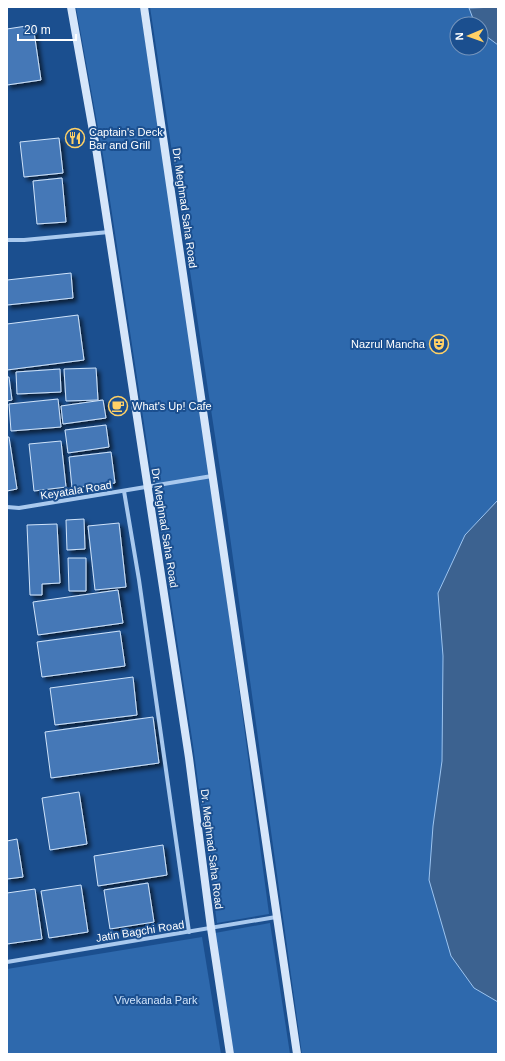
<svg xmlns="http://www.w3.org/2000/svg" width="505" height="1061" viewBox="0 0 505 1061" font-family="Helvetica,sans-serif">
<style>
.green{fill:#2e69ad;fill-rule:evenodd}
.water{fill:#3c6290;stroke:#9cc4f0}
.building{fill:#4478b7;stroke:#cfe3fa;filter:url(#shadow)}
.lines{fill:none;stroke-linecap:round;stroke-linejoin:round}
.street{stroke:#a9c9ee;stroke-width:4}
.secondary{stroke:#d6e6fa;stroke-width:8}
.labels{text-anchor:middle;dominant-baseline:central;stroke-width:4;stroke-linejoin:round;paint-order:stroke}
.poi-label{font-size:11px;fill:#fff;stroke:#1b4f8f;text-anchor:start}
.street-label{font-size:11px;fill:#fff;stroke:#1b4f8f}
.park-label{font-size:11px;fill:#cfe3fa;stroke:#1b4f8f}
</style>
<defs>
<filter id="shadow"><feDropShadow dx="3.5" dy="3.5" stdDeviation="2" flood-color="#0009"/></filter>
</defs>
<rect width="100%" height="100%" fill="#1b4f8f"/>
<g class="green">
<path d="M76,7H140L196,367L269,914L217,923L193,745L104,161Z"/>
<path d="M150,7H498V1054H302L227,515ZM457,24H481V48H457Z"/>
<path d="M270,923L290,1054H234L215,933Z"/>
<path d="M202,937L221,1054H7V969Z"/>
</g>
<g class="water">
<path d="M498,7V45L482,33L481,24H475L469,8Z"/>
<path d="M498,500V1002L474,988L451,956L429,880L433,826L442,761L443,656L438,593L465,535Z"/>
</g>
<g class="building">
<path d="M33,25L41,80L7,85V29Z"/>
<path d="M59,138L63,173L24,177L20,142Z"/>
<path d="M62,178L66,222L37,224L33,181Z"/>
<path d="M71,273L73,298L7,305V280Z"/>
<path d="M78,315L84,360L7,370V324Z"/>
<path d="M96,368L98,400L66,401L64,369Z"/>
<path d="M60,369L61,392L17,394L16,372Z"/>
<path d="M7,377H9L12,400L7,401Z"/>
<path d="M58,399L61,427L11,431L9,404Z"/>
<path d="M103,400L106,418L63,424L61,406Z"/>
<path d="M106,425L109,447L68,453L65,430Z"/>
<path d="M7,437H9L17,489L7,491Z"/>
<path d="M61,441L66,487L34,491L29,444Z"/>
<path d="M111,452L115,483L72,488L69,457Z"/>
<path d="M84,519L85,549L67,550L66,520Z"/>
<path d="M119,523L126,587L95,590L88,526Z"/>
<path d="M57,524L60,583L42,584V595H30L27,525Z"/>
<path d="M68,558H86V591H69Z"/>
<path d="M118,590L123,623L38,635L33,602Z"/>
<path d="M120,631L125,666L42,677L37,642Z"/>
<path d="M133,677L137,715L55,725L50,688Z"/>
<path d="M153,717L159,763L51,778L45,732Z"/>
<path d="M79,792L87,844L50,850L42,798Z"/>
<path d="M17,839L23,877L7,879V841Z"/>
<path d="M163,845L167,875L98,886L94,856Z"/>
<path d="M148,883L154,922L110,929L104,890Z"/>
<path d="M81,885L88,932L49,938L41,891Z"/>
<path d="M35,889L42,939L7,944V893Z"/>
</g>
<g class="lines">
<g class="street">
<path d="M7,240H24L109,232"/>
<path d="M124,491L139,580L189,932"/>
<path d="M7,507L19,508L212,476"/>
<path d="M7,962L276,917"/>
</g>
<g class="secondary">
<path d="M71,7L96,148L189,758L211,928L230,1054"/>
<path d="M144,7L297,1054"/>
</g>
</g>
<defs>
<symbol id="restaurant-ring" viewBox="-11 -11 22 22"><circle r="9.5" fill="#1b4f8f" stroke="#ffd166" stroke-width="1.5"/><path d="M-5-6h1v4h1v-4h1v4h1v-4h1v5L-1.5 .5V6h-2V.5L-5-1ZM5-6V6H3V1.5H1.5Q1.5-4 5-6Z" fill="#ffd166"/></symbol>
<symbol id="theatre-ring" viewBox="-11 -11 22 22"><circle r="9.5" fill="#1b4f8f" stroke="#ffd166" stroke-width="1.5"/><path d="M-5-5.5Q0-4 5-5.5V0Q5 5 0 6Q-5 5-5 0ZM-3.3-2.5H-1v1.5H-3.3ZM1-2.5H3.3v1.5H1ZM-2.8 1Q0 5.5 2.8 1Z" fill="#ffd166"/></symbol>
<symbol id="cafe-ring" viewBox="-11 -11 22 22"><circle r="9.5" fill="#1b4f8f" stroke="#ffd166" stroke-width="1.5"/><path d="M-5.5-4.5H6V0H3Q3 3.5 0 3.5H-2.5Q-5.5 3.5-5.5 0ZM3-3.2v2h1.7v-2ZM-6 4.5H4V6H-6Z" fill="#ffd166"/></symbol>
</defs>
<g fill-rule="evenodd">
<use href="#restaurant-ring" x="64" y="127" width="22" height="22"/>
<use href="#theatre-ring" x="428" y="333" width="22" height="22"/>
<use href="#cafe-ring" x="107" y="395" width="22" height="22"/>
</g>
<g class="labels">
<g class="poi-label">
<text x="89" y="132">Captain's Deck<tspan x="89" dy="13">Bar and Grill</tspan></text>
<text x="425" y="344" text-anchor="end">Nazrul Mancha</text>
<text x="132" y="406">What's Up! Cafe</text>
</g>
<g class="street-label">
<text transform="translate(185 208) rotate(82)">Dr. Meghnad Saha Road</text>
<text transform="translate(76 490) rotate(-9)">Keyatala Road</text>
<text transform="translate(165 528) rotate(81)">Dr. Meghnad Saha Road</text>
<text transform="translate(212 849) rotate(83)">Dr. Meghnad Saha Road</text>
<text transform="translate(140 931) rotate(-9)">Jatin Bagchi Road</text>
</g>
<g class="park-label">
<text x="156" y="1000">Vivekanada Park</text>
</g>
</g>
<rect width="505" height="1061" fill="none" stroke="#ffffff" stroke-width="16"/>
<g transform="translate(469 36) rotate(268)"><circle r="19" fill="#1b4f8f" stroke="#7695bc"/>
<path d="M0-3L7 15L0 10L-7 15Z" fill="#ffd166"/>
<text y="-6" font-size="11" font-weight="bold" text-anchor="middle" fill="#ffffff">N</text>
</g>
<path d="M18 34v6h58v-6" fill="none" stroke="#ffffff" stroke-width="2"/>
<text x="24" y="34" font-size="12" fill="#ffffff" stroke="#1b4f8f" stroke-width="3" paint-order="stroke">20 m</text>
</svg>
